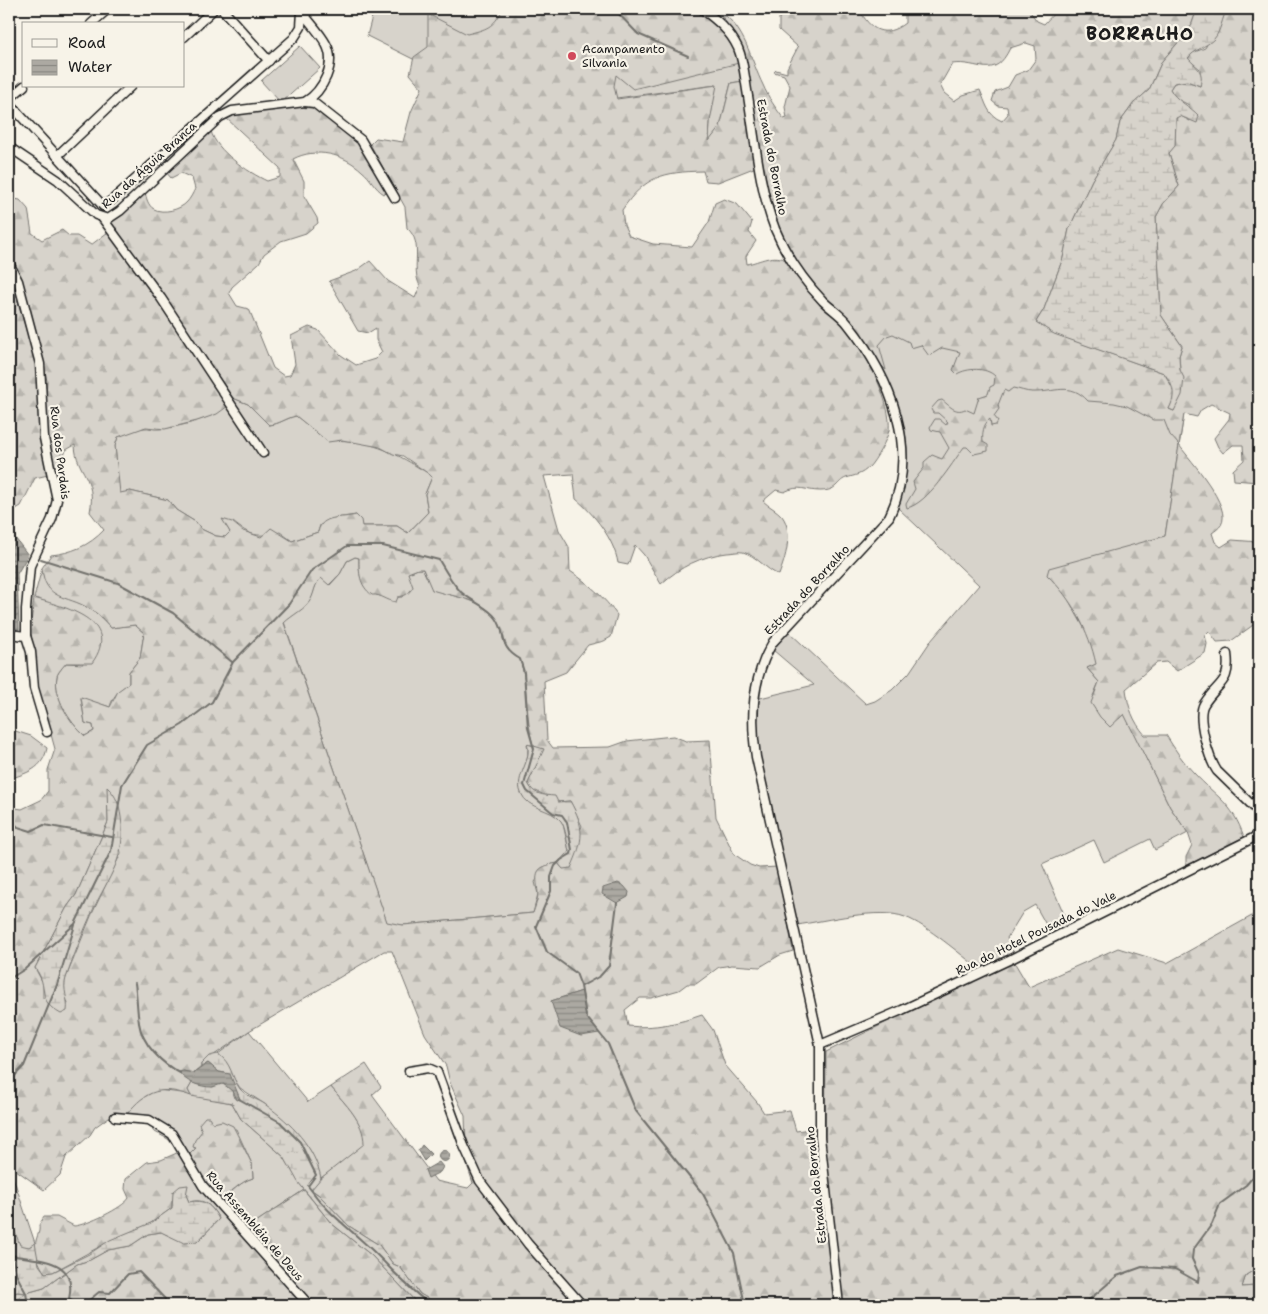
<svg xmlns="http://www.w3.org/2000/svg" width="1268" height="1314" viewBox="0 0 1268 1314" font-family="'Shantell Sans',sans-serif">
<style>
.grass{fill:#d7d3cb;stroke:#7a7874}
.forest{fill:url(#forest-firs);stroke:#7a7874;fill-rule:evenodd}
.wetland{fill:url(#wetland-marsh);stroke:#7a7874}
.water{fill:url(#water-rules);stroke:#72716c}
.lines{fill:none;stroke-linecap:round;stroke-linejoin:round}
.stream{stroke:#72716c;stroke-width:2}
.minor-casing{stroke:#1c1c1c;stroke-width:11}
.minor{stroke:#f7f3e8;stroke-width:8}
.poi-dot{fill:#d1495b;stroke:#f7f3e8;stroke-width:2}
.labels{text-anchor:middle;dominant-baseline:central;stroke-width:4.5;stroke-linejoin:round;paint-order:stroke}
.poi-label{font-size:12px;fill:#1c1c1c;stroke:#f7f3e8;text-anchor:start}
.street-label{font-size:12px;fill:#1c1c1c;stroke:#f7f3e8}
.district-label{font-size:18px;font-weight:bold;letter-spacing:1px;fill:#1c1c1c;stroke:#f7f3e8}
</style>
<defs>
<pattern id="forest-firs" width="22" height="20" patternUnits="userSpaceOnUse" patternTransform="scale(1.25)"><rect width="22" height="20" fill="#d7d3cb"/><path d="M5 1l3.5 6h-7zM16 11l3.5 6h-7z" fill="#b8b5ae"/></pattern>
<pattern id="wetland-marsh" width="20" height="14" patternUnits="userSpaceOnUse" patternTransform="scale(1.25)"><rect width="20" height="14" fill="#d7d3cb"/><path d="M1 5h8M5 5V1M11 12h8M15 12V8" fill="none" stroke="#b8b5ae"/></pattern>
<pattern id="water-rules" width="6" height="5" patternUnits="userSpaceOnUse" patternTransform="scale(1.25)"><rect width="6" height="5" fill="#aca9a2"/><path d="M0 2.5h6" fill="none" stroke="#8b8983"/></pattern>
</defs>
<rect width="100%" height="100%" fill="#f7f3e8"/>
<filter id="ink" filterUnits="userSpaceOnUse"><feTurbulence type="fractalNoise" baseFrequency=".02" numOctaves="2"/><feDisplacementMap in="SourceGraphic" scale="10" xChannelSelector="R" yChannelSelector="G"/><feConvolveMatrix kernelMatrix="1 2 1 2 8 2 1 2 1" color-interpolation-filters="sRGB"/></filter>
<g filter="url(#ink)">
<g class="grass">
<path d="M374,9H695L734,48L743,81L731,83L720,127L709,142L710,121L716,85L517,111L367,36Z"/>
<path d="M300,46L320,68L281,103L261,81Z"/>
<path d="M889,325L1184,414L1165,536L1064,592L1091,640L1097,664L1087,668L1099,682L1093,696L1119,719L1124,713L1170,807L1188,833L1155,850L1150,839L1104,862L1094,840L1042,864L1068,923L1049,930L1035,905L1023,912L1007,938L1014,954L981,970C961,955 927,925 905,917C879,907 825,921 797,925L757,747L755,724L756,699L814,685L773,650L788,631L866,704L875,701L892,690L909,673L930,642L979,585L898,508C900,490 908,472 907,454C907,414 885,372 865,339Z"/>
<path d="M233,398L248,404L269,425C280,424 286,418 296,416L328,441C361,438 389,449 416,466C422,470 428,472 432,477L425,494L428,512L408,533L397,526H362L356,515L335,518L320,525L318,532L292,541L280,532C258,538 250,536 233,522L225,524L230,532L225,537L216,536L201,529L197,523L176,510L168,500L130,491L119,494L115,446L118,437C126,433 135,429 144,428C149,427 154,430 159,429C181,427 221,417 233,398Z"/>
<path d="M355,557L359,558C358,590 370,599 402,597L408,573L418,569H423C431,592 450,595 471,600C477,602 488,610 493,615C509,629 494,644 520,659C529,687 525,717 533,745H527C531,756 521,774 519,787L560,819L563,824L569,851L558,863L547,865L535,882L538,894L533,913L403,925L387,923L284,622C292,615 306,608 311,598C315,590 314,585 321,577L330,585L340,574L347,561Z"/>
<path d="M42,568C44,593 69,597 88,607C97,613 104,620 111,628L135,625L144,633L140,658L129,672V683C120,690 113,695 110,707L81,698L85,723L93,725L94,731L85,736C70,723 53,698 57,676C58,672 63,667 66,663L83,664L47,602L34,598Z"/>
<path d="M249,1031L308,1102L331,1087C345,1104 364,1121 365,1144L360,1150L321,1178L310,1150L266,1105L240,1088L218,1054Z"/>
<path d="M157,1090L182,1093L232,1103L241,1119L284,1157L304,1190L247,1228L219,1198C233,1194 238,1182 253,1178L252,1164L236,1129L202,1131L194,1151L189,1155L172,1132L127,1114L137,1101Z"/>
<path d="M9,1165L35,1243L29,1247L20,1246L9,1217Z"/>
<path d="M1259,1267V1290L1255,1286L1242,1287L1246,1275Z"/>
<path d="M17,1292L26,1293L9,1305V1296Z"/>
</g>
<g class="forest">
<path d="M503,9H695C717,23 731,39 739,63L633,89L616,75L614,86L617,99L717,85L710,121L709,141L720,127L731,83L743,81L756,167L718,182L706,181L703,171C663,172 645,176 622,210L624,225L629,236L653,244L692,247L709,222L715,203L724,199L737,204L752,222L749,232L756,241L746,256L747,264C759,262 775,252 787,261C796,268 801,283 809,292C822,305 839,317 850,332C866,354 892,403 889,430C888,438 875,461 869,467C861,475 856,475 846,478C836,482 838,491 820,491C805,491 800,484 784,492L776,490L763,501C768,506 777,510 782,516C794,532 785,559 779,575C765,569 757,556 743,552C738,551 732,553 727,553C701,556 680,567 661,584L644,555L635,545L628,565L618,563C614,539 594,514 576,499L573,474L544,476L559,530L569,547L570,571C588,583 604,597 617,615L611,637L604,641L588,645L566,672L544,681L547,740L553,748L610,747L627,741L673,736L686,741L710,740L716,817L734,854L750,865L759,868L778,867L793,951L780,955L760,967L732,965L719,967L696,984H687L679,990L651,998H640L625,1010L628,1026C653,1029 679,1023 702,1015L713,1030L725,1065L757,1102L764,1113L790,1110L796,1131L817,1128L836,1305H439L420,1294L400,1267L393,1264L379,1245L349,1226L319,1195L311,1189L321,1178L364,1144C364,1121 345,1104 331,1087L366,1064L381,1087L372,1095L436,1181L468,1188L473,1183L463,1153L466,1144L465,1116L450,1083L446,1066L425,1034L392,951H384L249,1031L201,1064V1067L194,1073L183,1071L192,1083L188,1090L191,1096C162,1085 146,1090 127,1114L152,1118L165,1125L189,1155L196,1148L193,1147L195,1140L202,1131L199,1124L205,1117H209L213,1123L222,1121L233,1126L252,1164L253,1178C239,1182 232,1193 219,1199L247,1228L304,1190L331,1223L371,1255L419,1305H10L26,1293L44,1288L77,1264L90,1260L108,1250L130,1246L148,1234L162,1232L169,1236L197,1242L219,1219C211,1205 205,1198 189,1202L186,1195L172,1200V1208L151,1223L99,1247L53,1272L45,1273C39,1265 33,1251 36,1241C37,1235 40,1233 39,1225L44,1217H57L74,1226C87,1225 123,1208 129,1198L125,1189L126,1179L147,1162L161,1160L179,1152L168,1139L153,1131L152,1124L115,1121L109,1117L95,1127L90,1135L66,1157L60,1175L44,1190L9,1165V807L22,809L41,800L48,791V770L55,749L36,680L34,650L30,631L34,598C64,607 123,620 92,663H66C63,667 58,672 57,676C53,697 70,723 85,736L94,731L93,725L85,723L81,697L110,707L118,691L129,683V672L140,658L144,633L135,625L111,628C104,620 98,613 88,608C67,595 45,601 42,568L51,555C71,553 89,546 104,530L90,512C97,477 76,473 75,445L66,450L60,467L55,472L44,421L47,381L42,357L29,304L17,270L9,256V198L20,200L28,209L32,233L42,240L62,230L69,236H77L91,245L108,232C154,285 190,347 228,406L217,414L197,421L165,429L146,427L118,437L115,446L120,493L130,491L168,500L176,510L197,523L201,529L216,536L225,537L230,532L222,519L232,522L243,531L261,537L271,528L292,541L318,532C322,514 341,519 356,515L361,520L362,526H397L408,533L428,512L425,494L432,477L429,474L403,456L393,454L380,447L342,440L328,442L296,416C286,418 280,424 269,425L248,404L233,398L162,293L110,222L145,192C146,197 148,206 154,209C163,214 180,210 187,202C190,199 193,193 195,189L192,178L181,173L171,178L166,172L211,131C216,151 248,172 267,181L280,177V168L226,118L231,115L308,105L313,107L355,138L384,183L386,191L384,194C374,188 371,178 362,171C344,154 316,147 293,159L304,181V196L317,218L318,223L306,233L281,241L264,254L259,263L232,287L229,293L237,306L249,309L273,368L284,376L290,375L295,364L291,336L309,327L318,330L341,355L356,365L375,359L382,352L376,340V328L368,333L358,331L329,281L356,271L370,261L388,281L415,298L420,286C410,267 425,244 407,228L405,207L370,144L376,138L403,142L411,112L422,88L410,74L414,57L428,47V14L467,34C487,29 493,28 503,9ZM355,557L359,558C359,573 359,585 372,595C381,594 387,601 396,602L398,597C405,596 409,594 413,587L408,573L418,569H423L432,590C453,597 480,598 495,617C509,634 495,645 520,659C529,687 525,717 533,745L539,749L536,766L528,783L533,792L536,791L558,802L570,801L582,826L563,869L558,863C533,867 536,873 538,893C538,900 535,907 533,913L403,925L387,922L284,623C292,615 306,609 311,599C315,591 314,585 321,578L329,585L340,574L347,561ZM108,788L121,853L91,916L65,980L64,992L68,1004L43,998V983L35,968L67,907L76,895L108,822ZM582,991L586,1017L599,1033L551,1001Z"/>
<path d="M790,9H859C870,30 884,39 905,23V9H1033L1031,13L1037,21L1044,24L1058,9H1197L1190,29L1162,61L1149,90L1134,103L1120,122L1116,140L1092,180L1069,229L1063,258L1044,309L1036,322L1075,341L1164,373L1174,390L1173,401L1169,409L1174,411L1180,370L1179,356L1182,346L1161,315L1156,217L1163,204L1179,186L1169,153L1175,145L1176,118L1179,115L1190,121L1189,105L1175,98L1170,89L1174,83L1187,81L1200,86V69L1188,59L1192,53L1205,48L1227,9H1259V491L1258,482L1234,480L1233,470L1244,460L1243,445H1233L1223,453L1218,447L1214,438L1229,419L1230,413L1211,404L1201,410L1197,417L1184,414L1179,445C1190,460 1233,507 1221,525C1219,528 1215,531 1212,533L1215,542L1221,547L1232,540L1259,542V624L1256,623L1231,641L1217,642L1209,631L1205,635L1207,644L1205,653L1177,671L1166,662L1156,663L1126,689C1128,707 1133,721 1145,735H1166C1174,748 1183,762 1194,773C1217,798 1232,802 1244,837L1186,866V857L1192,845L1188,833L1170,807L1124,714L1110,727L1100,717L1091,703L1099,682L1087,668L1096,664C1089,631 1072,599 1047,575L1049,568L1165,536L1179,445L1170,435L1164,420H1153L1127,406L1114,403L1088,401C1070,381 1055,393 1032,392C1026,392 1019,389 1013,388L1008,392L1004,390L998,405L999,409L994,416L998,421L996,425L991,426L990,419C983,424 982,434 983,442L988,445V451L974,454L967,447H964C951,465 928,503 907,508L906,504L915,489L913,482L924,468V462L932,455L942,459L949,448L940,432L931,430L930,427L935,419H939L946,425L948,422L938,413H933L931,409L938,401L942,400C949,405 955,414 965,409L974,413L979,397L988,394L990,387L994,385L995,376C986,367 967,368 957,374L953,370L960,352L942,348L929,356L921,345L911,348L909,342L893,334L887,336L879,345L886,370L875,360L850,319L832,305L803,274L781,237L771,207L742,50L722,16H726C747,34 751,61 763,85C768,97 776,109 784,119L787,118L785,107L790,86L784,75L774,72L776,70L787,73V68L798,47L779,30V18ZM1026,43L1035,46L1036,59L1028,70L1015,75L1008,87L995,92L992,101L998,106L1007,107L1008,114L1002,121C987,115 986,103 980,90L963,95L954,101L944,93L940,85L952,64C979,60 994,82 1010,48Z"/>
<path d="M9,271L35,360L48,475L35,478L21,506L9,513Z"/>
<path d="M9,729L31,736L47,748C43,769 27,773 9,779Z"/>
<path d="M1259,912V1267L1246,1275L1242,1287L1255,1286L1259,1290V1305H841L825,1166L826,1052L1013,960L1029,987L1118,948L1167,963Z"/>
</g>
<g class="wetland">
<path d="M1197,9H1227C1222,18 1221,31 1214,39C1206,47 1194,50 1188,58C1198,69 1204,71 1200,86L1187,81L1174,83L1170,89C1176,101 1189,105 1199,116L1197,123L1180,116L1176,118L1175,146L1169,153L1179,186L1163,204L1156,217L1161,315L1182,346L1179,356L1180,370L1184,378L1182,395L1174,411L1169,409C1176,395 1174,386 1164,373L1054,334L1036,322L1044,309L1063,258L1069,229L1092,180L1116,140L1120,122L1134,103L1149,90L1162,61L1190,29Z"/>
<path d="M527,744L544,749L528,783C533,795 543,795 555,796L558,802L570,801C585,827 584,840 571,868L563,869L558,863L569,851C567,843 566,828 561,821C551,808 528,810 521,793C514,776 533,760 527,744Z"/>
<path d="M107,787C117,796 119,805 121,817C127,857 109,876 93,910C83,932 74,955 66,978C62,990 69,999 67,1011L61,1014C35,1000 50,987 35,968L67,907L76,895L108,822Z"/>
<path d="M218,1054C232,1063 231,1077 240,1089C247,1097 258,1099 266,1105C291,1123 315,1147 321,1178L311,1190L319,1195L349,1226L379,1245L393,1264L400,1267L420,1294L439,1305H419L371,1255L331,1223L298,1182L284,1157L241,1119L232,1103L191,1096L188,1090L192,1083L213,1087L221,1083L232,1090L235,1098L240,1099L226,1073L219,1072L208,1063L201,1067V1064L209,1056Z"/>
<path d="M188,1185L186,1195L189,1202C205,1199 211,1205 219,1219L197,1242L184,1243L161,1232L148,1234L130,1246L108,1250L90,1260L77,1264L44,1288L26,1293L17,1292L9,1296V1253L11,1254L9,1246V1217L20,1245L29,1247L35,1243L39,1265L45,1273L53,1272L89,1254L110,1240L151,1223L172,1208L173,1192L180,1186Z"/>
</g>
<g class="water">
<path d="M9,530L28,555L17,574L19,629L10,630Z"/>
<path d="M618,883L624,886L629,892L628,897L617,903L602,894L603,888Z"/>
<path d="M582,991L586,1017L599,1033L581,1036L560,1028L551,1001Z"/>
<path d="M208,1063L219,1072L230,1074L240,1099L237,1100L234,1093L224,1084C220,1084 217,1086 212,1087C200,1087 185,1082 179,1072L183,1071L194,1073Z"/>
<path d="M422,1145L431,1154L424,1161L418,1151Z"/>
<circle cx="444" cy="1156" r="5.5"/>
<path d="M439,1162L443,1167L440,1172L428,1178L425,1170Z"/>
</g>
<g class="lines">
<g class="stream">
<path d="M614,9L638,34L688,56"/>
<path d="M41,559L118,583L173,613L232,662"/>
<path d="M9,818L18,827L31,831L44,825L112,837"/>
<path d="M9,979L25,969L75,924L111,851L122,785L147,745L182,725L212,702L233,662L289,604L312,570L347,546H383L439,560C446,572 452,583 461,592C471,601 488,607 496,618C508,635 497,646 520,659L524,672L528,728L534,749L524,785L527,791L553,813L562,815L567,822L572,850L571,854L561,860L555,866L551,877V891L536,926L547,952L576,973L581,986L586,1016"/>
<path d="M135,983C137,997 137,1010 139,1023C142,1044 162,1064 180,1073"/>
<path d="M582,986L600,976L609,966L617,903"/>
<path d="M589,1020L608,1044L636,1111L703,1194L734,1253L745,1305"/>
<path d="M9,1082L24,1066L57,985L75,925"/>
<path d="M239,1099L280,1122L300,1142L316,1175L308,1186C327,1213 348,1227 371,1249C391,1268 408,1289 431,1305"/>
<path d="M9,1246L17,1276L26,1293L28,1305"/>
<path d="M11,1255C40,1261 78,1258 69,1299L78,1305L87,1302L99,1292L110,1293L128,1274L139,1272L165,1299"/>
<path d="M1083,1305L1117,1276L1142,1267L1175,1269L1198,1282L1199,1274L1192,1259L1193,1250L1212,1224L1220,1204L1246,1185L1259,1170"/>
</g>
<defs>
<g id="minor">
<path d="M222,9L269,61"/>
<path d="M702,9C717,20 730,31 738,48C744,62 745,80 748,96C755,139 759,188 775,229C787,257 802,279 823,301C831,309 841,315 848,324C891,378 921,451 889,517L773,642C752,677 750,717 756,757L820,1045V1137L839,1305"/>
<path d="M91,24L108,9"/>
<path d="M184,37L214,9"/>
<path d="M9,99L24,86"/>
<path d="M305,102L314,103L361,140L395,198"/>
<path d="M9,103L103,206L112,200L294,38L301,27L302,11"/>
<path d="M9,147L58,180L96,215L108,219L120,211L220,117L232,111L305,102C323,91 337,64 326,44C319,31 308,21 300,9"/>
<path d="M57,156L131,86"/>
<path d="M103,219L161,298L263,453"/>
<path d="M9,263L18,281L40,364L44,438L57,500L52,519L30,566L26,609V636L31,652L34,688L47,732"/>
<path d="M9,634L26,636"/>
<path d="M1227,654C1231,684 1218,682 1204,704C1196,717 1209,759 1217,771L1259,812"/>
<path d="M820,1045L902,1010L1011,959L1259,835"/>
<path d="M409,1071L428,1068L437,1072L464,1146L480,1181L528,1244L582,1305"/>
<path d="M115,1117L149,1120L172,1134L203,1186L309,1305"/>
</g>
</defs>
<use href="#minor" class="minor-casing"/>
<use href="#minor" class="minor"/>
</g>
</g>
<circle class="poi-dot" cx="572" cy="56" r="5"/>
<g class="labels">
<g class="poi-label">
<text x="582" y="49">Acampamento<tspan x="582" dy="14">Silvania</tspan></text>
</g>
<g class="street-label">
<text transform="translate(772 157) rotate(79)">Estrada do Borralho</text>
<text transform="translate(149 165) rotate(-42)">Rua da Águia Branca</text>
<text transform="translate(60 453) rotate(83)">Rua dos Pardais</text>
<text transform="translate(807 590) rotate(-47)">Estrada do Borralho</text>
<text transform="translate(1036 933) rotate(-26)">Rua do Hotel Pousada do Vale</text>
<text transform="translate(816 1185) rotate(-96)">Estrada do Borralho</text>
<text transform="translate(255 1226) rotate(49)">Rua Assembléia de Deus</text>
</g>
<g class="district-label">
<text x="1140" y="34">BORRALHO</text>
</g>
</g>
<rect width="1268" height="1314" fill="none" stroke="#f7f3e8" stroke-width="30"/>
<rect x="15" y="15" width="1238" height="1284" fill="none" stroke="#1c1c1c" stroke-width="2" filter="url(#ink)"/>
<rect x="22" y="22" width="162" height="65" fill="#f7f3e8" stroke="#9f9d96"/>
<rect x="32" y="39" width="25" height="8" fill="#f7f3e8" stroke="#9f9d96"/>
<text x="68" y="48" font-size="15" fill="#1c1c1c">Road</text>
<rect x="32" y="60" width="25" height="15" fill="url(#water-rules)" stroke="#9f9d96"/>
<text x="68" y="72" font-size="15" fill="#1c1c1c">Water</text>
</svg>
